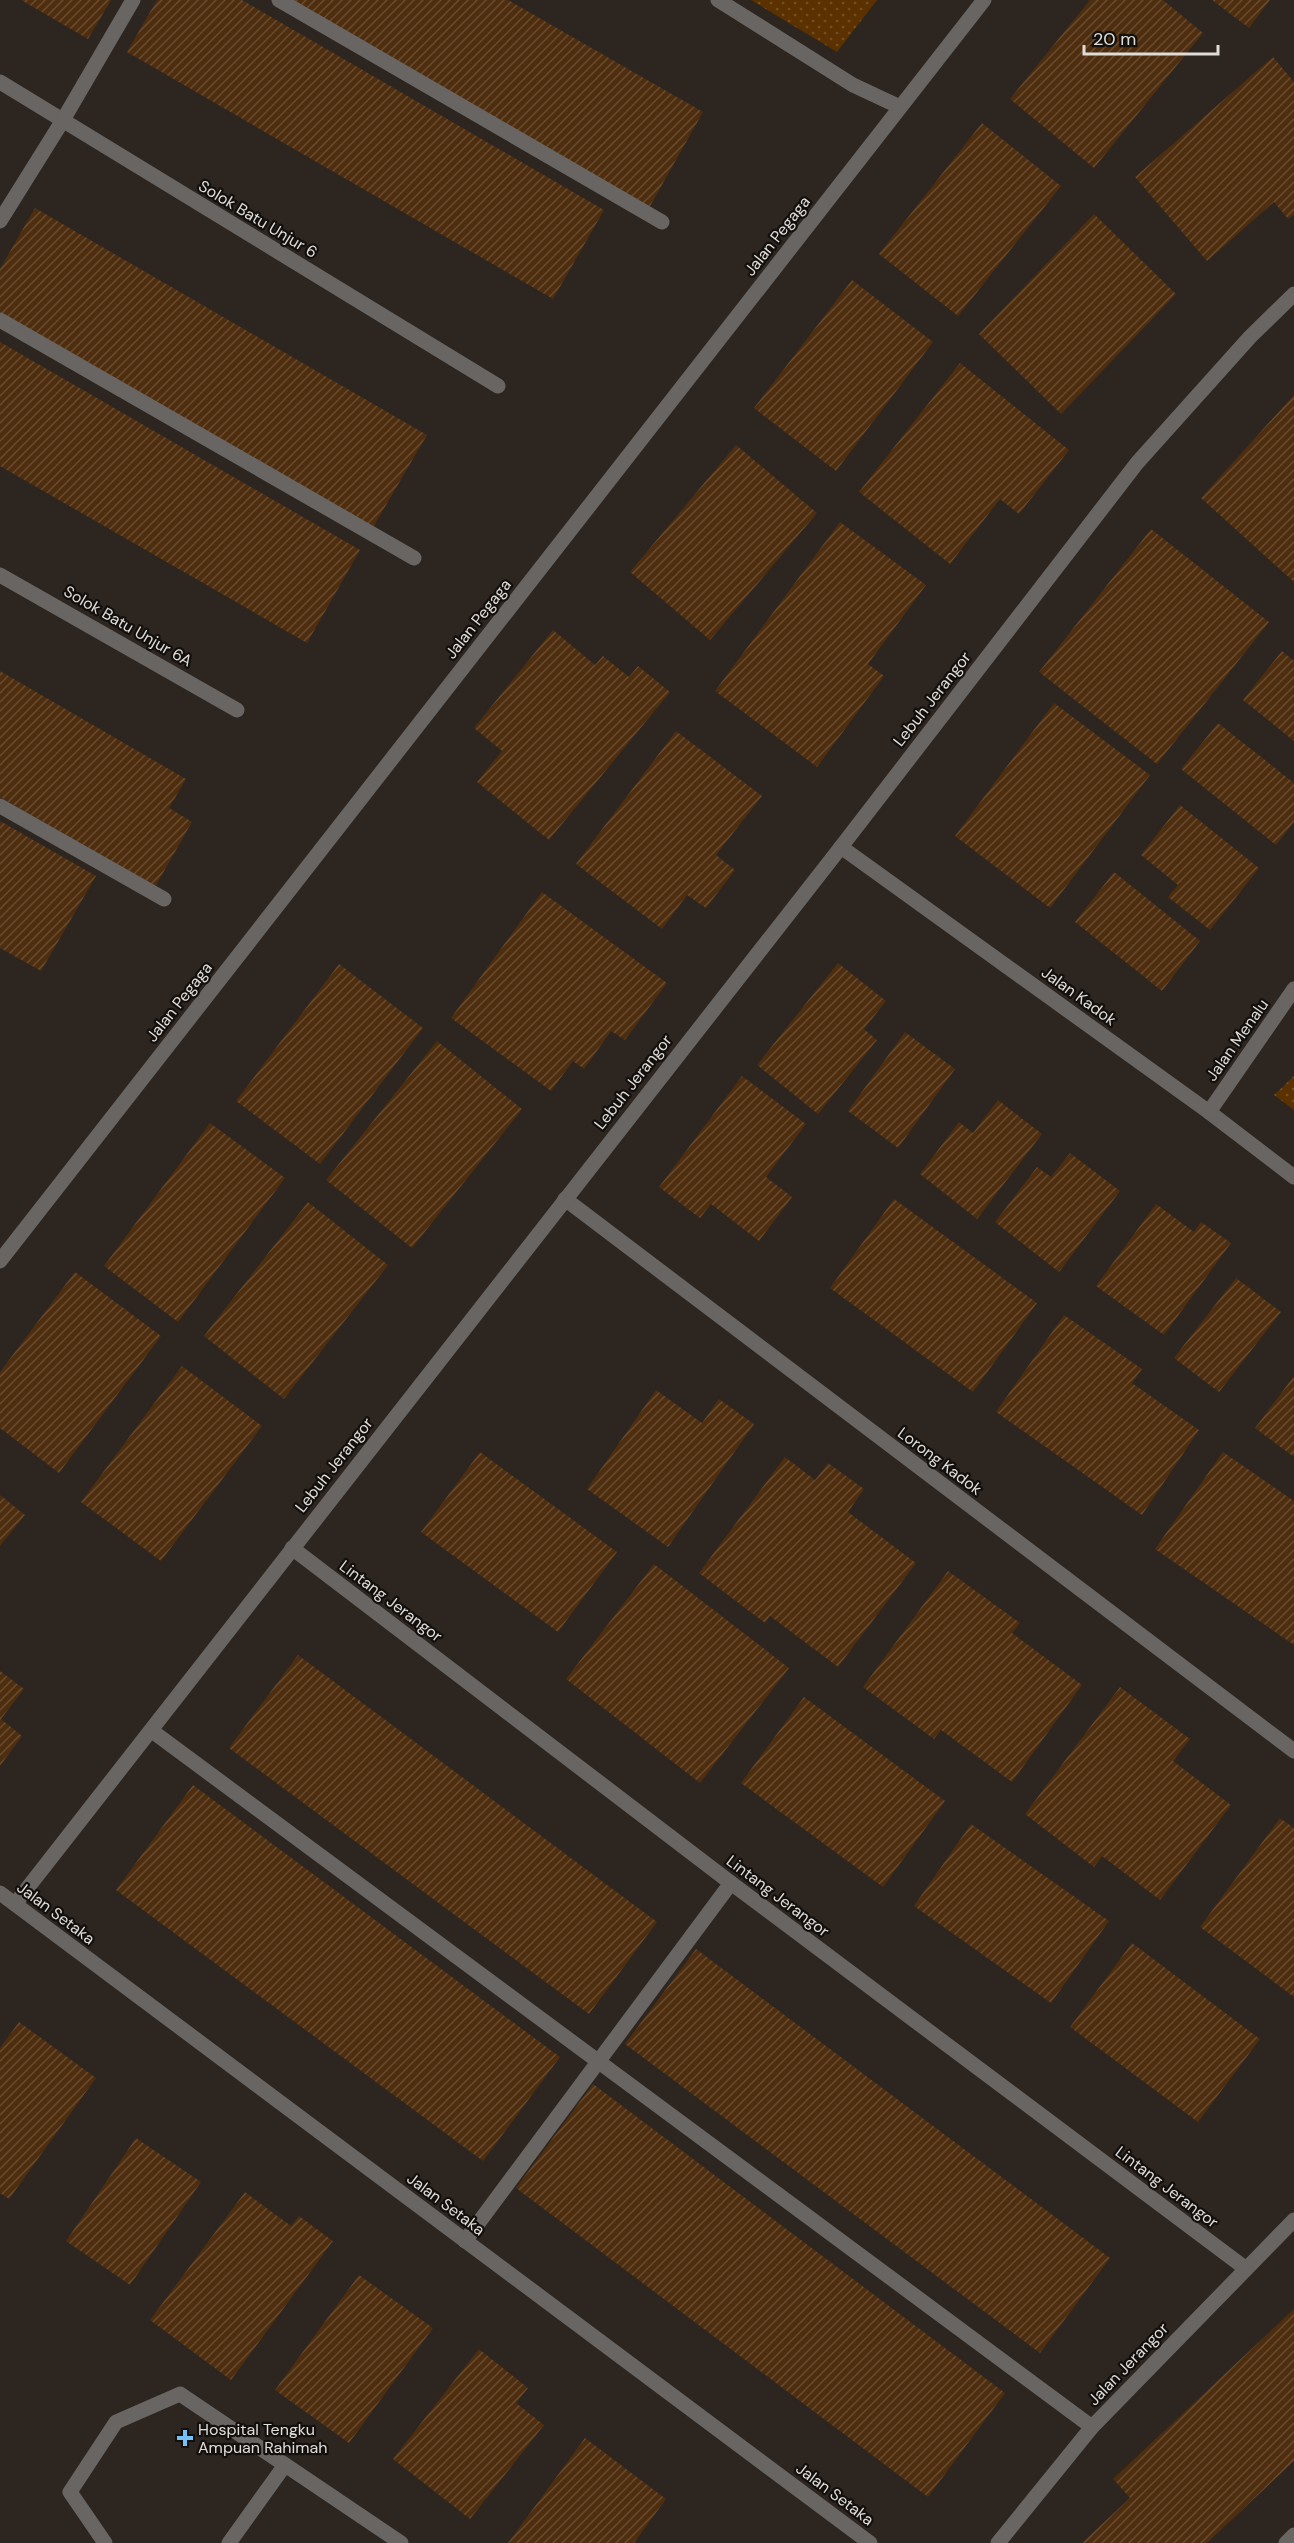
<svg xmlns="http://www.w3.org/2000/svg" width="1294" height="2543" viewBox="0 0 1294 2543" font-family="'DM Sans',sans-serif">
<style>
.park{fill:url(#park-dots)}
.building{fill:url(#building-hatch)}
.lines{fill:none;stroke-linecap:round;stroke-linejoin:round}
.minor{stroke:#686562;stroke-width:15}
.poi-dot{fill:#75c0f6;stroke:#120f0d;stroke-width:2}
.labels{text-anchor:middle;dominant-baseline:central;stroke-width:4.5;stroke-linejoin:round;paint-order:stroke}
.street-label{font-size:16px;fill:#e0dcd8;stroke:#120f0d}
.poi-label{font-size:16px;fill:#e0dcd8;stroke:#120f0d;text-anchor:start}
</style>
<defs>
<pattern id="park-dots" width="8" height="8" patternUnits="userSpaceOnUse" patternTransform="scale(1.5)"><rect width="8" height="8" fill="#5b3100"/><path d="M2 2h.1M6 6h.1" fill="none" stroke="#724e24" stroke-width="1.8" stroke-linecap="round"/></pattern>
<pattern id="building-hatch" width="6" height="6" patternUnits="userSpaceOnUse" patternTransform="scale(1.5)"><rect width="6" height="6" fill="#4f2e0f"/><path d="M-1 1l2-2M0 6l6-6M5 7l2-2" fill="none" stroke="#684c31"/></pattern>
</defs>
<rect width="100%" height="100%" fill="#2c2520"/>
<g class="park">
<path d="M751,0H877L837,52Z"/>
<path d="M1294,1076V1110L1274,1095Z"/>
</g>
<g class="building">
<path d="M21,0H111L88,39Z"/>
<path d="M157,0H242L604,210L553,299L127,52Z"/>
<path d="M287,0H508L703,112L649,208Z"/>
<path d="M1090,0H1163L1203,33L1094,168L1010,99Z"/>
<path d="M1212,0H1270L1249,28Z"/>
<path d="M1273,57L1294,82V215L1288,219L1274,202L1207,261L1135,177Z"/>
<path d="M982,123L1061,186L958,316L879,254Z"/>
<path d="M35,208L427,435L372,529L0,314V269Z"/>
<path d="M1094,214L1176,294L1061,414L979,334Z"/>
<path d="M852,280L933,342L836,471L754,408Z"/>
<path d="M0,342L360,550L307,643L0,466Z"/>
<path d="M960,363L1069,450L1019,514L1000,499L950,564L859,492Z"/>
<path d="M1294,395V582L1201,498Z"/>
<path d="M736,445L817,513L710,640L630,572Z"/>
<path d="M840,522L926,585L868,664L884,676L817,767L715,691Z"/>
<path d="M1151,529L1269,622L1157,764L1039,672Z"/>
<path d="M553,630L595,665L603,656L629,677L638,666L670,692L549,840L477,782L502,751L474,728Z"/>
<path d="M1282,651L1294,661V741L1243,700Z"/>
<path d="M0,671L186,779L169,808L192,822L155,887L0,797Z"/>
<path d="M1054,703L1150,775L1050,908L955,836Z"/>
<path d="M1218,723L1294,783V822L1276,845L1181,769Z"/>
<path d="M676,731L762,796L716,855L735,870L706,908L687,895L662,929L576,864Z"/>
<path d="M1180,805L1259,868L1210,930L1168,897L1178,885L1141,855Z"/>
<path d="M0,821L96,876L41,971L0,948Z"/>
<path d="M1114,872L1200,941L1162,991L1075,922Z"/>
<path d="M542,892L667,983L625,1040L611,1031L584,1069L573,1061L551,1091L451,1018Z"/>
<path d="M838,963L886,1001L864,1029L877,1040L818,1114L757,1065Z"/>
<path d="M339,964L423,1028L320,1164L236,1101Z"/>
<path d="M905,1032L955,1069L898,1148L848,1111Z"/>
<path d="M437,1041L522,1109L412,1248L326,1180Z"/>
<path d="M742,1076L806,1124L766,1177L792,1197L759,1241L711,1204L700,1218L659,1187Z"/>
<path d="M998,1100L1042,1134L977,1219L920,1174L959,1122L973,1133Z"/>
<path d="M210,1123L285,1178L178,1322L104,1266Z"/>
<path d="M1070,1153L1120,1191L1059,1272L995,1222L1037,1167L1051,1177Z"/>
<path d="M894,1199L1037,1303L973,1392L830,1288Z"/>
<path d="M308,1202L388,1265L284,1399L204,1336Z"/>
<path d="M1156,1204L1194,1232L1201,1222L1231,1243L1164,1335L1096,1286Z"/>
<path d="M75,1272L161,1336L59,1473L0,1428V1372Z"/>
<path d="M1236,1278L1281,1312L1219,1392L1174,1358Z"/>
<path d="M1064,1315L1142,1369L1132,1383L1199,1430L1142,1515L996,1412Z"/>
<path d="M182,1366L262,1426L161,1561L81,1502Z"/>
<path d="M1294,1376V1457L1255,1428Z"/>
<path d="M656,1390L702,1423L719,1399L754,1424L668,1547L587,1489Z"/>
<path d="M480,1452L617,1552L558,1632L421,1532Z"/>
<path d="M1223,1452L1294,1501V1645L1155,1549Z"/>
<path d="M785,1457L815,1480L828,1463L864,1489L848,1512L916,1563L838,1667L770,1616L765,1623L699,1573Z"/>
<path d="M0,1495L25,1515L0,1546Z"/>
<path d="M654,1564L789,1668L700,1783L566,1679Z"/>
<path d="M948,1571L1020,1623L1012,1633L1082,1685L1012,1782L941,1730L934,1739L863,1687Z"/>
<path d="M298,1655L657,1922L589,2014L229,1748Z"/>
<path d="M0,1671L24,1689L1,1719L22,1736L0,1766Z"/>
<path d="M1120,1687L1190,1739L1173,1761L1231,1805L1160,1900L1102,1856L1094,1867L1025,1814Z"/>
<path d="M804,1697L945,1801L883,1887L741,1783Z"/>
<path d="M193,1785L560,2057L483,2161L116,1890Z"/>
<path d="M1280,1818L1294,1828V1997L1200,1927Z"/>
<path d="M971,1824L1109,1921L1051,2003L914,1906Z"/>
<path d="M1132,1943L1260,2039L1198,2122L1070,2027Z"/>
<path d="M696,1949L1110,2258L1040,2353L625,2044Z"/>
<path d="M19,2022L96,2078L9,2199L0,2193V2048Z"/>
<path d="M593,2084L1005,2393L928,2497L516,2188Z"/>
<path d="M136,2138L201,2182L130,2285L66,2241Z"/>
<path d="M245,2192L291,2226L299,2216L333,2241L231,2380L150,2320Z"/>
<path d="M359,2275L433,2328L349,2443L275,2390Z"/>
<path d="M1294,2309V2461L1207,2543H1082L1130,2498L1113,2479Z"/>
<path d="M479,2349L528,2388L516,2403L544,2425L470,2519L393,2459Z"/>
<path d="M585,2438L666,2499L634,2543H508Z"/>
</g>
<g class="lines">
<g class="minor">
<path d="M279,0L662,222"/>
<path d="M718,0L853,85L900,107"/>
<path d="M0,82L498,386"/>
<path d="M0,221L63,120L133,0"/>
<path d="M0,320L414,558"/>
<path d="M0,575L237,710"/>
<path d="M0,806L164,899"/>
<path d="M841,847L1209,1112L1294,1177"/>
<path d="M1209,1112L1294,989"/>
<path d="M565,1199L1294,1751"/>
<path d="M0,1261L984,0"/>
<path d="M292,1548L731,1883L1245,2268"/>
<path d="M152,1731L1092,2427"/>
<path d="M0,1893L870,2543"/>
<path d="M15,1904L841,847L1137,463L1250,337L1294,294"/>
<path d="M465,2241L731,1883"/>
<path d="M105,2543L70,2492L116,2422L180,2394L401,2543"/>
<path d="M229,2543L285,2465"/>
<path d="M998,2543L1092,2427L1294,2220"/>
<path d="M1286,2543L1294,2535"/>
</g>
</g>
<path class="poi-dot" d="M182 2429h6v6h6v6h-6v6h-6v-6h-6v-6h6z"/>
<g class="labels">
<g class="street-label">
<text transform="translate(258 219) rotate(31)">Solok Batu Unjur 6</text>
<text transform="translate(777 236) rotate(-52)">Jalan Pegaga</text>
<text transform="translate(478 619) rotate(-52)">Jalan Pegaga</text>
<text transform="translate(128 626) rotate(30)">Solok Batu Unjur 6A</text>
<text transform="translate(932 699) rotate(-52)">Lebuh Jerangor</text>
<text transform="translate(1079 996) rotate(36)">Jalan Kadok</text>
<text transform="translate(179 1002) rotate(-52)">Jalan Pegaga</text>
<text transform="translate(1237 1040) rotate(-55)">Jalan Menalu</text>
<text transform="translate(633 1082) rotate(-52)">Lebuh Jerangor</text>
<text transform="translate(940 1461) rotate(37)">Lorong Kadok</text>
<text transform="translate(334 1465) rotate(-52)">Lebuh Jerangor</text>
<text transform="translate(391 1601) rotate(37)">Lintang Jerangor</text>
<text transform="translate(778 1896) rotate(37)">Lintang Jerangor</text>
<text transform="translate(56 1913) rotate(37)">Jalan Setaka</text>
<text transform="translate(1167 2187) rotate(37)">Lintang Jerangor</text>
<text transform="translate(446 2204) rotate(37)">Jalan Setaka</text>
<text transform="translate(1128 2364) rotate(-46)">Jalan Jerangor</text>
<text transform="translate(835 2494) rotate(37)">Jalan Setaka</text>
</g>
<g class="poi-label">
<text x="198" y="2429">Hospital Tengku<tspan x="198" dy="18">Ampuan Rahimah</tspan></text>
</g>
</g>
<path d="M1084 45v9h134v-9" fill="none" stroke="#e0dcd8" stroke-width="3"/>
<text x="1093" y="45" font-size="18" fill="#e0dcd8" stroke="#120f0d" stroke-width="4.5" paint-order="stroke">20 m</text>
</svg>
